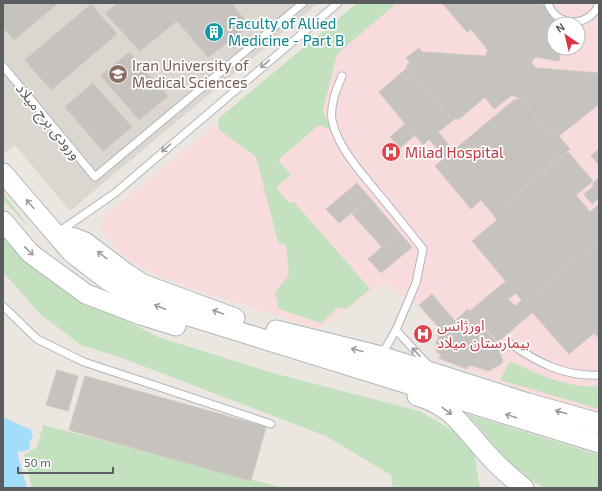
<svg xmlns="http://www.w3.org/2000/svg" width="602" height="491" viewBox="0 0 602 491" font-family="'Exo 2','Noto Sans Arabic',sans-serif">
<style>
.education{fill:#dbd6cf}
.medical{fill:#f8dcdd;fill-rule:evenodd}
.green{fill:#c3e1be}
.water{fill:#a3def8}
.building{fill:#c6c2bd;stroke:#cfc8bf}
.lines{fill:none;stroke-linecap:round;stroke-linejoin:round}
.lane-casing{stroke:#b1b4b7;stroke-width:9}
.secondary-casing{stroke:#b0b4b7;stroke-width:21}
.lane{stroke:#fff;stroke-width:7}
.secondary{stroke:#fff;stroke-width:19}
.oneway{stroke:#9b9ea0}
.labels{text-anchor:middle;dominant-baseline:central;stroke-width:3.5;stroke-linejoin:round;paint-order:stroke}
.culture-label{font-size:15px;fill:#0d838f;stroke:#fff;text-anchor:start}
.education-label{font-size:15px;fill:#785e54;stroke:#fff;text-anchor:start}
.street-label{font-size:15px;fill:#595d60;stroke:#fff}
.health-label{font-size:15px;fill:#be3a42;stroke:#fff;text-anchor:start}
</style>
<rect width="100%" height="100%" fill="#ebe7e0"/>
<path class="education" d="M3,3H318L70,211L15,145L3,155Z"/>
<path class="medical" d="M360,3H599V416L438,360L433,349L439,332L417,305L384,283L318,329L184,286L154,274L122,256L101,230L100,225L103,217L264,86ZM554,24H578V48H554Z"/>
<g class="green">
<path d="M357,3H397L337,54L323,110L331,130L319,125L278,160L291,175L276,187L288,202H294L370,289L346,309L338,307L321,323L279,309L275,293L289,274L286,245L278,242L256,157L219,130L218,119Z"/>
<path d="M3,193L30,228L3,200Z"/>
<path d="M3,237L20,257L75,294L158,337L273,373L419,411L461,435L474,452L480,488H393L391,475L326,436L122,358L81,345L40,314L3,272Z"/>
<path d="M510,361C537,374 569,389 599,386V409L500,380Z"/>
<path d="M467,414L599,455V488H545C511,471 492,441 467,414Z"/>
<path d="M43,425L285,488H32L24,455L37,447Z"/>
</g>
<path class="water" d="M3,417L31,430L33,437L30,441L29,450L17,452L27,488H3Z"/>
<g class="building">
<path d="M3,3H58L14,40L3,28Z"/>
<path d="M118,3H231L250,26L208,57L177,21L140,51L105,13Z"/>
<path d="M442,3H512L544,5L560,24H554V48H561L559,61L536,57L531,62L536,68L599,73V104L559,136L557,134L553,137L521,99L512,95L494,109L485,97L458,120L456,118L452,121L406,66L410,63L406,58L419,48L422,52L485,56L488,50L471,29L467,32Z"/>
<path d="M91,4L117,34L51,90L25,60Z"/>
<path d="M129,52L168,96L139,120L101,76Z"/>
<path d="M407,68L452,121L438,132L453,150L445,157L429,139L423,145L379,92Z"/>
<path d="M93,83L132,127L103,151L65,107Z"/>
<path d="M521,99L553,137L557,134L570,149L493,214L481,200L471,209L435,166L514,100Z"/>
<path d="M405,124L415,135L400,148L390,137Z"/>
<path d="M599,149V165L591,156Z"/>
<path d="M568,152L593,181L576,195L590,212L599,204V240L524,303L472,241L497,220L493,214Z"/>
<path d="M599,176V198L592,204L584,194L594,186L592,184L599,178Z"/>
<path d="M357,183L370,198L339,223L326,209Z"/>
<path d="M370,198L399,232L382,247L352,214Z"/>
<path d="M399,232L412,247L381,273L368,259Z"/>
<path d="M599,240V339L594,333L569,354L524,303Z"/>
<path d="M506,281L516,293L508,299L515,306L522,300L533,312L498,342L470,311Z"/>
<path d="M432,294L455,321L468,309L503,350L500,353L503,361L500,365L491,369L490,371L469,365L467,369L439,358L441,355L437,352L436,348V342L439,338L437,335L442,331L419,305Z"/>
<path d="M57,370L78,376L68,411L46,405Z"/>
<path d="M85,376L266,427L251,481L69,430Z"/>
</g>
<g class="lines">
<defs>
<g id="lane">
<path d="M548,3C556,28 591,28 599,3"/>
<path d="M3,66L95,177L303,3"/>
<path d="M342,76C336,90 330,105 332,120C338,148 360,171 377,192C393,211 408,230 423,249L416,283L396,330L381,356"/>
<path d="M60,231L115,193L338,3"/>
<path d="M3,306L37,339L84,362L271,424"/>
<path d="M396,330L429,366"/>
<path d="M511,344C538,363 566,377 599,375"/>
</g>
<g id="secondary">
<path d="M3,173L72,253L107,280L131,294L166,309L599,443"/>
<path d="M3,221L30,253L86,294L141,315L176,326"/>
<path d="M56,234L75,238L85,242L126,273L143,284L235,318"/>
<path d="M276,330L381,356L528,403L599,423"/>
<path d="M417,396C455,406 467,434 492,459C502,470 513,479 524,488"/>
</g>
</defs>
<use href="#lane" class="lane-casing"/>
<use href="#secondary" class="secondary-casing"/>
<use href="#lane" class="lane"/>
<use href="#secondary" class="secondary"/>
</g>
<defs><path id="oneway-shaft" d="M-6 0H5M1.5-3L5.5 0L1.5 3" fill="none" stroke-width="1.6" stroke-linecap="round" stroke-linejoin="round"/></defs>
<g class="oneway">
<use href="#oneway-shaft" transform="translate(265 64) rotate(140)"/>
<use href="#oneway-shaft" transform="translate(166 148) rotate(139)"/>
<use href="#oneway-shaft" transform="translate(30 204) rotate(-130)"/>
<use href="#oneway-shaft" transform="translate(29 251) rotate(44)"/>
<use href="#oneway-shaft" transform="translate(102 255) rotate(-142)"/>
<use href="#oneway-shaft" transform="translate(160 307) rotate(-159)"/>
<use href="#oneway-shaft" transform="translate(218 312) rotate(-161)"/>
<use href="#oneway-shaft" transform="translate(357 350) rotate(-166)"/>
<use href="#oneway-shaft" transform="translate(416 352) rotate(-133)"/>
<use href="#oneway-shaft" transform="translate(447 411) rotate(37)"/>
<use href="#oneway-shaft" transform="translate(561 412) rotate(-164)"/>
<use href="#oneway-shaft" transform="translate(511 416) rotate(-162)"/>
</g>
<defs>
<symbol id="building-disc" viewBox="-11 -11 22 22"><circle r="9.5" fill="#0f9aa8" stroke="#fff"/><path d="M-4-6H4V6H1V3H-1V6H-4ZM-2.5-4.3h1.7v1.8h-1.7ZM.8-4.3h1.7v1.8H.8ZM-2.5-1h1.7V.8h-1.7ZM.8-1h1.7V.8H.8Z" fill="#fff"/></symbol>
<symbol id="university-disc" viewBox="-11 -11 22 22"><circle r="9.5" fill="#8d6e63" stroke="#fff"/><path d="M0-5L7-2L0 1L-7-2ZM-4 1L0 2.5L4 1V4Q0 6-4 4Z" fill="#fff"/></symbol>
<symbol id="hospital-disc" viewBox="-11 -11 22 22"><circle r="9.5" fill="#e0444e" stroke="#fff"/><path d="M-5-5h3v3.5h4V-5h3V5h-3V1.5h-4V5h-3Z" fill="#fff"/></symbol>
</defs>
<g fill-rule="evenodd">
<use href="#building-disc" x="203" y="21" width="22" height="22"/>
<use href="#university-disc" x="107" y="63" width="22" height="22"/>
<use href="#hospital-disc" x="380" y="141" width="22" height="22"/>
<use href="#hospital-disc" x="412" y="323" width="22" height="22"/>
</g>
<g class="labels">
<g class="culture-label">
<text x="228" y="23">Faculty of Allied<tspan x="228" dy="17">Medicine - Part B</tspan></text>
</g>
<g class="education-label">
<text x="132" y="65">Iran University of<tspan x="132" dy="17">Medical Sciences</tspan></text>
</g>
<g class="street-label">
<text transform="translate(49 121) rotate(51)">ورودی برج میلاد</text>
</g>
<g class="health-label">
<text x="405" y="152">Milad Hospital</text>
<text x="437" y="325">اورژانس<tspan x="437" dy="17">بیمارستان میلاد</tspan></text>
</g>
</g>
<rect width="602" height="491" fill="none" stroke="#595d60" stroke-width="8"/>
<g transform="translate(566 36) rotate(325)"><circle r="19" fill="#ffffff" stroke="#bdbebf"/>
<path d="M0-3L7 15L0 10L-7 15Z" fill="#db363f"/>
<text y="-6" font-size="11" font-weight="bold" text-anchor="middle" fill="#595d60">N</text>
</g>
<path d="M18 467v6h95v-6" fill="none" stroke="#595d60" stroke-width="2"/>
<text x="24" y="467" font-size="12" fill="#595d60" stroke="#ffffff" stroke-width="3" paint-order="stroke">50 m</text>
</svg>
